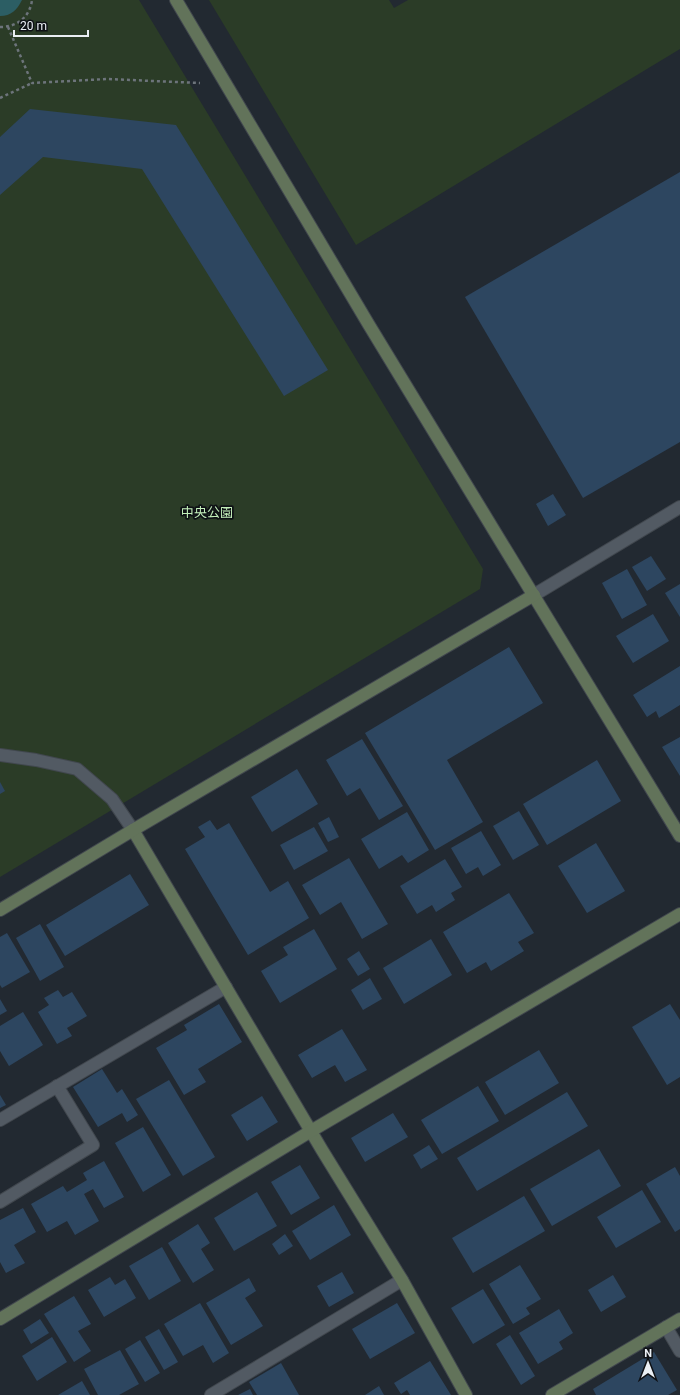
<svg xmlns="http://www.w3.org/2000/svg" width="680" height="1395" viewBox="0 0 680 1395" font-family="Roboto,'Noto Sans JP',sans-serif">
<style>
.green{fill:#2b3c27}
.water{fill:#2c5e64}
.building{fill:#2d4660}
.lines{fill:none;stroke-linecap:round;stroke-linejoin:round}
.lane-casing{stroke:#41474e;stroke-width:14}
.street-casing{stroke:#41474e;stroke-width:14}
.secondary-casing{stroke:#41474e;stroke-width:14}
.path{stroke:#6d747b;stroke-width:2.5;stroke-dasharray:3 3;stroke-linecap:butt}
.lane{stroke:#525a63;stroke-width:12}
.street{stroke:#525a63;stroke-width:12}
.secondary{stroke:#62735a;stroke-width:12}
.labels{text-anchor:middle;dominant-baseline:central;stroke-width:3.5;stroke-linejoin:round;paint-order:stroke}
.park-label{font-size:13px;fill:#c3efba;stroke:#0e1115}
</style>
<rect width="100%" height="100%" fill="#222931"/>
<g class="green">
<path d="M0,0H139L483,569L480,589L0,877Z"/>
<path d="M209,0H389L394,8L408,0H680V49L356,245Z"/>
</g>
<path class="water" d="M0,0H22C17,10 11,16 0,16Z"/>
<g class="building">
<path d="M30,109L176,125L328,370L284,396L142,169L43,157L0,195V137Z"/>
<path d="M680,172V442L583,498L465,297Z"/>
<path d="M553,494L566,515L548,526L536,504Z"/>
<path d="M651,556L666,579L647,591L632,567Z"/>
<path d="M627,569L647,605L622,619L602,583Z"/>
<path d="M680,584V617L665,593Z"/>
<path d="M653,614L669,641L633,663L616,636Z"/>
<path d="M509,647L543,703L447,760L483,822L435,850L365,733Z"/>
<path d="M680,666V705L659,718L656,711L647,717L633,695Z"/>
<path d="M680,737V776L662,747Z"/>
<path d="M362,739L403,806L379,820L360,788L347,796L326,760Z"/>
<path d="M597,760L621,801L547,845L523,804Z"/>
<path d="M297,769L318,804L272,832L251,797Z"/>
<path d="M0,782L5,791L0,794Z"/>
<path d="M519,811L539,845L513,860L493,826Z"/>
<path d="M407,812L429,850L408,863L402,855L379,869L361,839Z"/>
<path d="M329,817L339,837L328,842L318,823Z"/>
<path d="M210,820L217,830L229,823L270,892L288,881L309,918L248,955L185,849L205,837L198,827Z"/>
<path d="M314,827L328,851L294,870L280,845Z"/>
<path d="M481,831L501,865L483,876L478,867L466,874L451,848Z"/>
<path d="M596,843L625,891L587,913L558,866Z"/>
<path d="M349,858L388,924L362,939L341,902L320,915L302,885Z"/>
<path d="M445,859L462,887L451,893L455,900L436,912L432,905L417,914L400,886Z"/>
<path d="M130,874L149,905L65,956L46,925Z"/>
<path d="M509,893L534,933L518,942L524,951L491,971L486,962L467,973L443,932Z"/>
<path d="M40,924L64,967L40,981L16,938Z"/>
<path d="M314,929L337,969L280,1003L261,971L288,955L283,947Z"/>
<path d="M7,933L30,972L2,988L0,985V937Z"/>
<path d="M431,939L452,975L404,1004L383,968Z"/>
<path d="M359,951L370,969L358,976L347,959Z"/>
<path d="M370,978L382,999L363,1010L351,990Z"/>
<path d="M58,990L63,997L72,992L87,1016L67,1028L72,1036L57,1044L38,1012L49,1005L44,998Z"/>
<path d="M0,999L7,1011L0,1015Z"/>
<path d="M219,1004L242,1042L198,1069L206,1082L184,1095L156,1048L187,1030L184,1025Z"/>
<path d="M670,1004L680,1020V1077L667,1085L632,1027Z"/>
<path d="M23,1012L43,1045L9,1066L0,1051V1026Z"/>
<path d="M342,1029L367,1070L345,1082L335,1065L312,1078L298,1055Z"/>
<path d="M539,1050L559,1083L505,1115L485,1082Z"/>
<path d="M102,1069L117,1093L122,1089L138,1115L127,1122L122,1113L98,1127L73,1087Z"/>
<path d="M169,1080L215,1157L183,1176L136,1099Z"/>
<path d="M478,1086L499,1121L442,1154L421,1120Z"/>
<path d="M567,1092L588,1126L477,1191L457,1158Z"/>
<path d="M0,1095L6,1105L0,1108Z"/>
<path d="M262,1096L278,1122L247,1141L231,1115Z"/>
<path d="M393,1113L408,1137L365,1162L351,1138Z"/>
<path d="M143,1127L171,1175L143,1192L115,1143Z"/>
<path d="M429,1145L438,1159L421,1169L413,1155Z"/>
<path d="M599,1149L621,1186L552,1226L530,1189Z"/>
<path d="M104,1161L124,1197L104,1208L93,1189L84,1194L99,1221L75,1235L67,1221L47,1232L31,1204L63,1186L67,1192L87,1180L83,1173Z"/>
<path d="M300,1165L320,1198L291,1215L271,1182Z"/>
<path d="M675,1167L680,1176V1229L675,1232L646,1184Z"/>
<path d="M642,1190L661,1222L616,1248L597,1217Z"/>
<path d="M257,1192L277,1226L234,1251L214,1218Z"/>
<path d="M524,1196L545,1231L473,1273L452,1238Z"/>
<path d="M334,1205L351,1235L310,1260L292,1231Z"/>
<path d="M23,1208L36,1232L14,1245L25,1263L6,1273L0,1262V1220Z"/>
<path d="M198,1224L210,1243L201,1249L214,1270L193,1283L168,1243Z"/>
<path d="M285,1234L293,1246L279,1255L272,1244Z"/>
<path d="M162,1247L181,1281L149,1300L129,1266Z"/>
<path d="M520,1265L541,1299L526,1308L530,1314L513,1324L489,1284Z"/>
<path d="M342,1272L354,1293L329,1307L317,1286Z"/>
<path d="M613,1275L626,1297L601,1312L588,1290Z"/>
<path d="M110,1277L115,1285L125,1279L136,1298L104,1317L88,1290Z"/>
<path d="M249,1278L256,1291L245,1298L263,1326L231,1345L206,1303Z"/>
<path d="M483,1289L505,1325L473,1344L451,1308Z"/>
<path d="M74,1296L91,1324L78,1331L91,1351L74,1362L44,1314Z"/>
<path d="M200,1303L229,1353L213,1363L203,1345L183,1356L164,1324Z"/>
<path d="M397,1303L415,1333L370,1359L352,1329Z"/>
<path d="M559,1309L573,1333L559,1342L563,1349L538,1364L519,1333Z"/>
<path d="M40,1319L49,1333L31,1344L23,1330Z"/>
<path d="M159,1329L178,1362L164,1370L145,1337Z"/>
<path d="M510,1335L535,1376L521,1385L496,1344Z"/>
<path d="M52,1337L67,1362L37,1381L22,1356Z"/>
<path d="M140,1340L160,1373L145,1382L125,1349Z"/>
<path d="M120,1350L139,1384L119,1395H98L84,1369Z"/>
<path d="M654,1352L677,1390L668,1395H596L593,1389Z"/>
<path d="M430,1361L451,1395H410L407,1390L401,1394L394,1383Z"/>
<path d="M281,1363L299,1395H257L249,1382Z"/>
<path d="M82,1381L90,1395H58Z"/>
<path d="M379,1386L384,1395H365Z"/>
<path d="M250,1389L253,1395H238Z"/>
</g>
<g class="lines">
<defs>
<g id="lane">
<path d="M0,755L36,760L77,769L112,799L133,830"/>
<path d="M0,1202L93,1145L57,1086"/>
</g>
<g id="street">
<path d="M534,595L680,507"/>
<path d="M0,1120L226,987"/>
<path d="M666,1327L680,1351"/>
<path d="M211,1395L402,1280"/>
</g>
<g id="secondary">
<path d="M176,0L369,325L680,836"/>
<path d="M133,830L322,1150L402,1280L466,1395"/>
<path d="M0,910L133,830L534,595"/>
<path d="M0,1319L311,1131L680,914"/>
<path d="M552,1395L680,1319"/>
</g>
</defs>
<use href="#lane" class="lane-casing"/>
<use href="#street" class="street-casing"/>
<use href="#secondary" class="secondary-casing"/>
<g class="path">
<path d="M0,27C17,27 30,17 32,0"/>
<path d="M8,27L32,83L107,79L200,83"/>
<path d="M0,98L32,83"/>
</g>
<use href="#lane" class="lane"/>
<use href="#street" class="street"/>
<use href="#secondary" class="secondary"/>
</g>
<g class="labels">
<g class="park-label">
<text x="207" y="512">中央公園</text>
</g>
</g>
<g transform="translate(648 1363)" stroke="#0e1115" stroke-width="3" paint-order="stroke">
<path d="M0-3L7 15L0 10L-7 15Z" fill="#eaeff4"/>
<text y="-6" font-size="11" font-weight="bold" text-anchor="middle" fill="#eaeff4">N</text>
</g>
<path d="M14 30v6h74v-6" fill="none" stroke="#eaeff4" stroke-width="2"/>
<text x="20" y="30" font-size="12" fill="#eaeff4" stroke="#0e1115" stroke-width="3" paint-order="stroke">20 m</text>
</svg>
